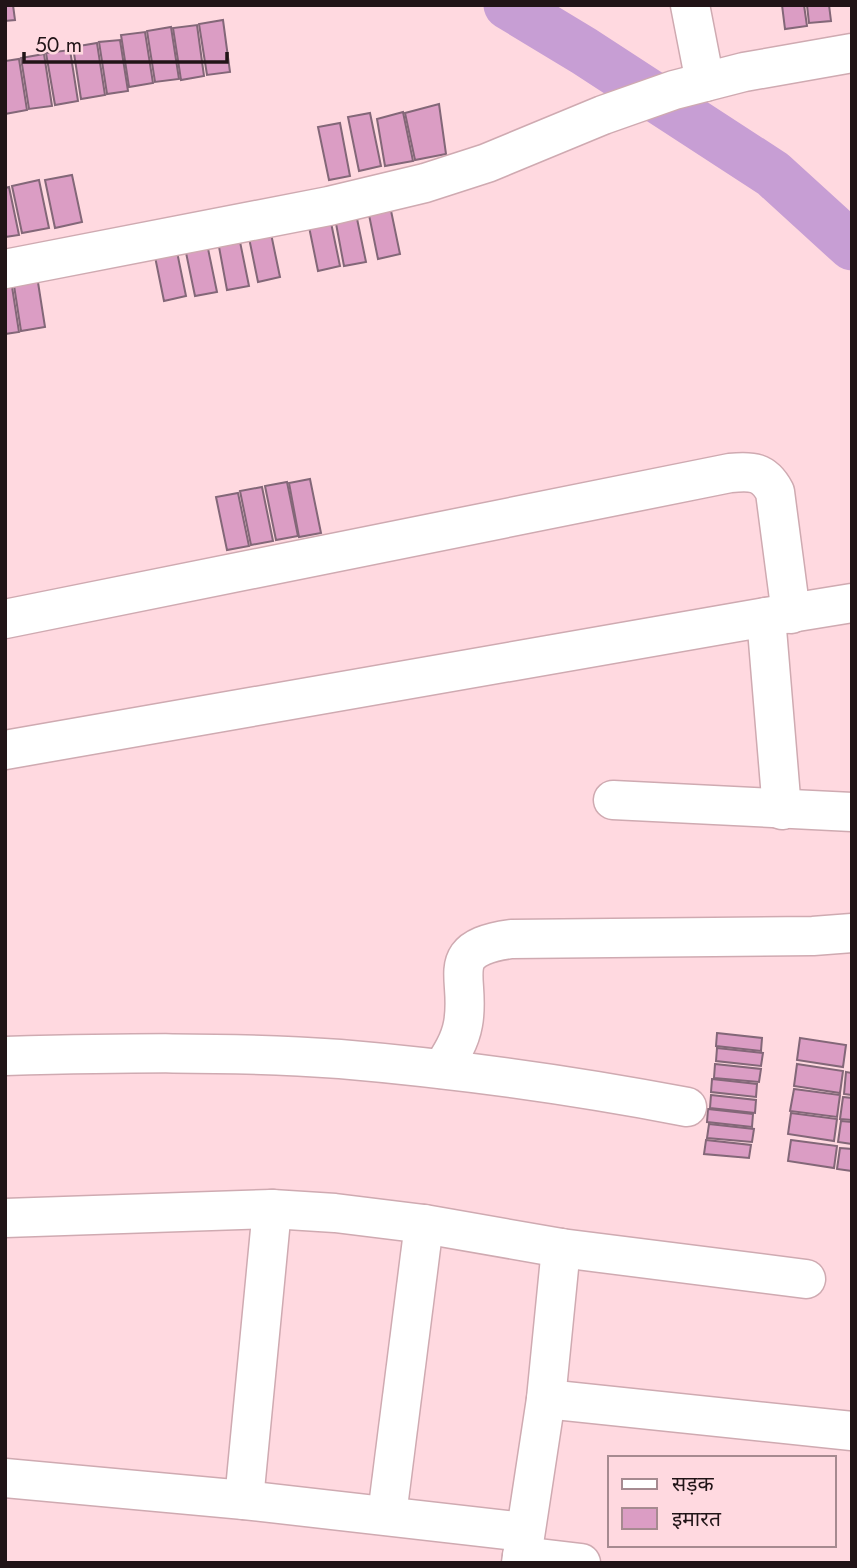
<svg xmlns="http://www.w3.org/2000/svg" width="857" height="1568" viewBox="0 0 857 1568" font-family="Jost,'Noto Sans Devanagari',sans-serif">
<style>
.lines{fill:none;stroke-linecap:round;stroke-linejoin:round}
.river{stroke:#c79ed4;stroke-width:49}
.building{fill:#db9dc4;stroke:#836778;stroke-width:2}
.minor-casing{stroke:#cfaab1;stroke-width:41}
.minor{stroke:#fff;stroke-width:38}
</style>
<rect width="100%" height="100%" fill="#ffd9e0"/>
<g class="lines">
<path class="river" d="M508,5L584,51L773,174L852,246"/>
</g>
<g class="building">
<path d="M5,5H13L15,20L5,21Z"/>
<path d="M782,5H804L807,26L785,29Z"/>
<path d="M807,5H829L831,21L809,23Z"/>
<path d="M223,20L230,72L207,75L199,24Z"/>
<path d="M197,25L204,76L181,80L173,28Z"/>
<path d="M171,27L179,79L155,82L147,31Z"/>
<path d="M145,32L153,83L129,87L121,35Z"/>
<path d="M120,40L128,91L107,94L99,42Z"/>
<path d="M97,43L105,95L81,99L73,47Z"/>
<path d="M70,50L78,101L55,105L46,53Z"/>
<path d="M44,54L52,106L29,109L21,58Z"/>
<path d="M19,59L27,110L5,114V61Z"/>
<path d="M439,104L446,154L415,160L405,113Z"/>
<path d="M403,112L413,161L385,166L377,119Z"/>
<path d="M370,113L381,166L359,171L348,117Z"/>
<path d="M340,123L350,176L329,180L318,127Z"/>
<path d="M72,175L82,222L55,228L45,180Z"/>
<path d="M39,180L49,228L22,233L12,186Z"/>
<path d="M9,187L19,235L5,237V188Z"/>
<path d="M389,201L400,254L378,259L367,205Z"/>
<path d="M355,209L366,262L344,266L334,213Z"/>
<path d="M329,213L340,266L318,271L307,217Z"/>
<path d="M269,224L280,277L258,282L247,228Z"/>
<path d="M238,232L249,286L227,290L217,236Z"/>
<path d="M206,239L217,292L195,296L184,243Z"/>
<path d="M175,242L186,296L164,301L153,247Z"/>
<path d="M37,276L45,327L21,331L13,279Z"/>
<path d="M11,280L19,332L5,334V281Z"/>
<path d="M310,479L321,533L299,537L289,483Z"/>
<path d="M287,482L298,536L276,540L265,486Z"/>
<path d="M262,487L273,541L251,545L240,491Z"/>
<path d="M238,493L249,546L227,550L216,497Z"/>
<path d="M717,1033L762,1038L761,1051L716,1046Z"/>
<path d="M800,1038L846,1045L843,1067L797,1060Z"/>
<path d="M717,1048L763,1053L761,1066L716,1061Z"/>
<path d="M715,1064L761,1069L759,1082L714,1078Z"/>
<path d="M797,1064L843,1071L840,1093L794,1086Z"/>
<path d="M846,1072L852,1073V1095L844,1094Z"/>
<path d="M712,1079L757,1084L756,1097L711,1092Z"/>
<path d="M794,1089L840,1095L837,1117L790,1111Z"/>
<path d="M711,1095L756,1100L755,1113L710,1108Z"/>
<path d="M843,1097L852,1098V1120L840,1119Z"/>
<path d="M708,1109L753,1114L752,1127L707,1122Z"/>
<path d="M791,1113L837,1119L834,1141L788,1134Z"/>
<path d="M841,1121L852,1122V1144L838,1142Z"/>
<path d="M709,1124L754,1129L752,1142L707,1138Z"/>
<path d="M706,1140L751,1145L749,1158L704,1154Z"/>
<path d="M791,1140L837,1146L834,1168L788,1161Z"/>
<path d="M840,1148L852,1149V1171L837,1169Z"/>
</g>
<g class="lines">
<defs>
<g id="minor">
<path d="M690,5L705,82"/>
<path d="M5,269L329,206L425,183L487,163L603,115L674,90L744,72L852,53"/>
<path d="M766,617L852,603"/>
<path d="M5,619L730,473C752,471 764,471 775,492L791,614"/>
<path d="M5,750L766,617L782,810"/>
<path d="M613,800L852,812"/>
<path d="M5,1056C116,1053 229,1051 340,1059C457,1069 572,1085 687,1107"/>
<path d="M442,1069C451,1055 460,1041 463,1024C472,977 440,949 511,939L813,936L852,933"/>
<path d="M5,1218L272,1209L335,1213L424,1224L561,1248L806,1279"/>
<path d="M546,1399L852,1431"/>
<path d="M5,1478L244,1500L525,1532"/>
<path d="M244,1500L272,1209"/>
<path d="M387,1515L424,1224"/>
<path d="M522,1556L581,1563"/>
<path d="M521,1563L546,1399L561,1248"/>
</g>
</defs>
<use href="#minor" class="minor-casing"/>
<use href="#minor" class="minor"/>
</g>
<rect width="857" height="1568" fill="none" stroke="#211417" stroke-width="14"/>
<rect x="608" y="1456" width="228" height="91" fill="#ffd9e0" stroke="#a68a90" stroke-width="2"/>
<rect x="622" y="1479" width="35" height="10" fill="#ffffff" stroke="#a68a90" stroke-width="2"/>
<text x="672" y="1491" font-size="21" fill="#211417">सड़क</text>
<rect x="622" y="1508" width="35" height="21" fill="#db9dc4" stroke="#a68a90" stroke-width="2"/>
<text x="672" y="1526" font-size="21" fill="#211417">इमारत</text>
<path d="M24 52v10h203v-10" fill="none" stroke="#211417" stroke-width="3.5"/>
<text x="35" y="52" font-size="21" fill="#211417" stroke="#ffd9e0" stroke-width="5" paint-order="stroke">50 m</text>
</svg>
